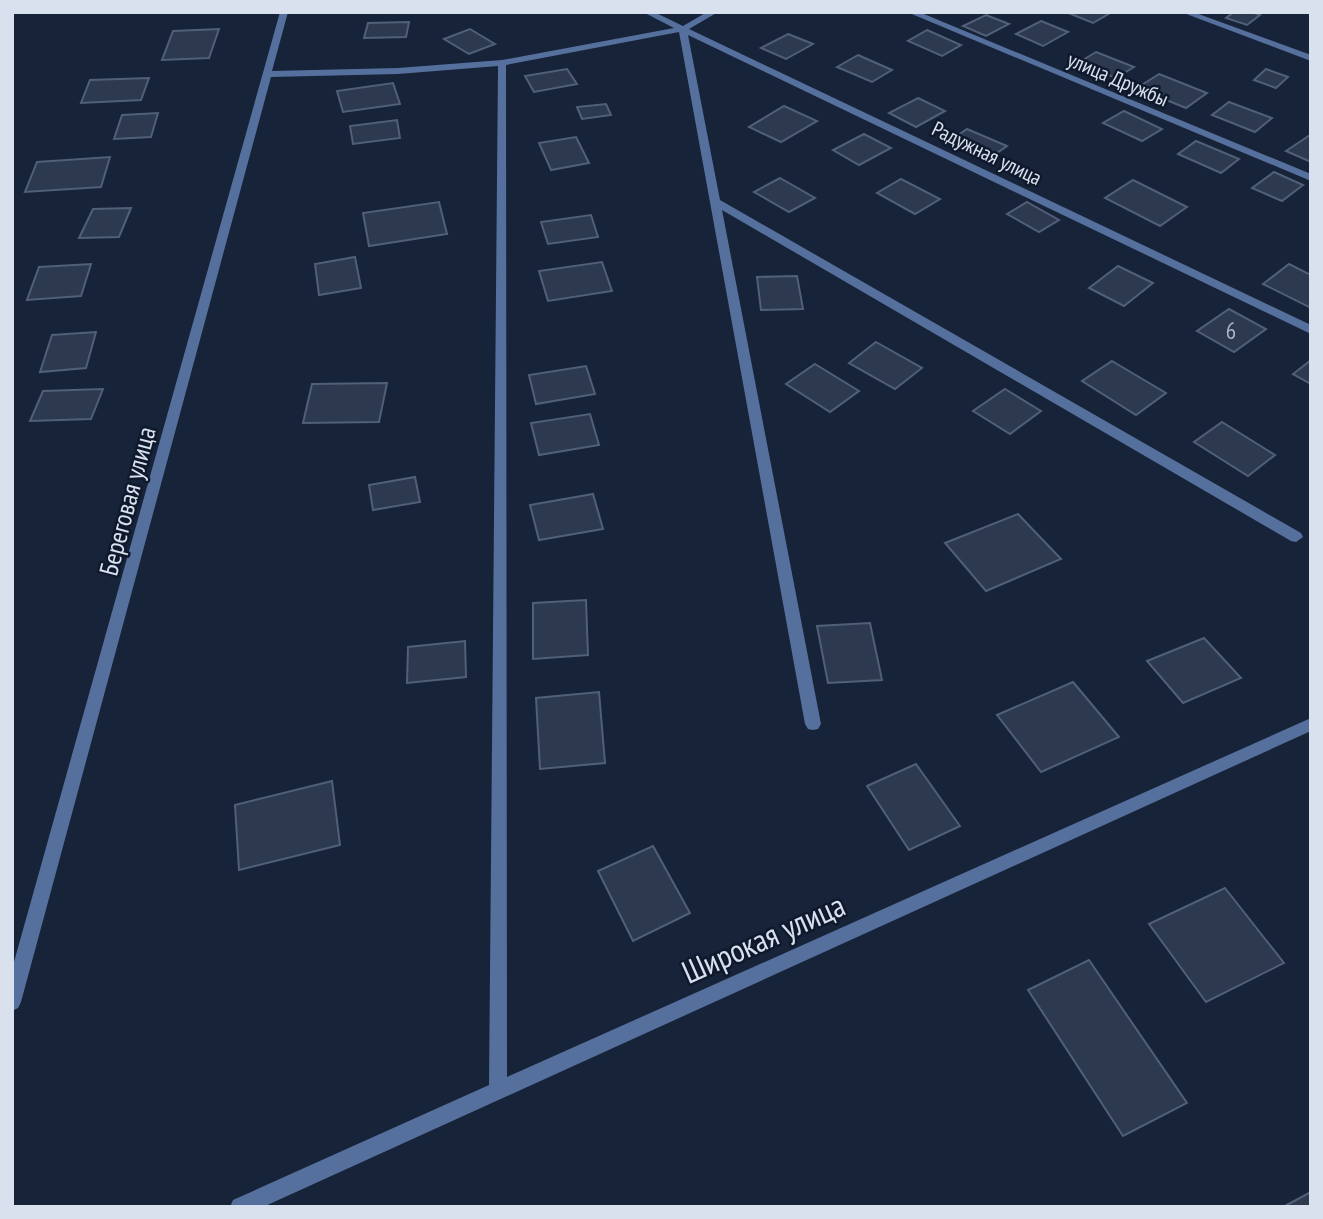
<svg xmlns="http://www.w3.org/2000/svg" width="1323" height="1219" viewBox="0 0 1323 1219" font-family="'PT Sans Narrow',sans-serif">
<style>
.building{fill:#2c394f;stroke:#515f77;stroke-width:2}
.lines{fill:none;stroke-linecap:round;stroke-linejoin:round}
.street{fill:#56709d;fill-rule:evenodd}
.labels{text-anchor:middle;dominant-baseline:central;stroke-width:5;stroke-linejoin:round;paint-order:stroke}
.far-street-label{font-size:21px;fill:#d9e1ef;stroke:#0e192d}
.number-label{font-size:23px;fill:#aeb7c7}
.street-label{font-size:26px;fill:#d9e1ef;stroke:#0e192d}
.near-street-label{font-size:32px;fill:#d9e1ef;stroke:#0e192d}
</style>
<rect width="100%" height="100%" fill="#172338"/>
<g class="building">
<path d="M1066,12H1112L1093,23Z"/>
<path d="M1234,12H1252L1260,15L1247,25L1226,18Z"/>
<path d="M986,15L1009,24L986,36L963,26Z"/>
<path d="M1041,21L1068,32L1043,46L1016,34Z"/>
<path d="M409,22L406,37L364,38L368,23Z"/>
<path d="M219,29L209,58L162,60L173,31Z"/>
<path d="M470,29L495,44L469,54L444,39Z"/>
<path d="M927,30L961,45L942,56L908,41Z"/>
<path d="M788,34L813,44L786,59L761,48Z"/>
<path d="M1096,52L1134,67L1116,78L1078,63Z"/>
<path d="M858,55L892,70L872,82L837,67Z"/>
<path d="M567,69L577,84L534,92L525,76Z"/>
<path d="M1266,69L1288,77L1276,88L1254,80Z"/>
<path d="M1159,74L1207,93L1186,108L1137,88Z"/>
<path d="M149,78L141,100L81,103L90,80Z"/>
<path d="M393,83L400,104L343,112L337,91Z"/>
<path d="M918,98L945,111L916,127L889,113Z"/>
<path d="M1229,102L1272,118L1255,132L1212,115Z"/>
<path d="M606,104L611,115L582,119L577,107Z"/>
<path d="M784,106L817,121L781,142L749,127Z"/>
<path d="M1124,111L1162,129L1142,141L1103,123Z"/>
<path d="M158,113L151,137L114,139L122,115Z"/>
<path d="M397,120L400,138L353,144L350,126Z"/>
<path d="M967,129L1007,146L987,160L947,143Z"/>
<path d="M864,134L891,148L859,165L833,150Z"/>
<path d="M1310,135L1311,162L1286,151Z"/>
<path d="M576,137L589,163L551,170L539,143Z"/>
<path d="M1196,141L1239,159L1221,173L1178,154Z"/>
<path d="M110,157L101,187L25,192L37,162Z"/>
<path d="M1274,172L1303,185L1282,201L1252,188Z"/>
<path d="M780,178L815,198L789,212L754,192Z"/>
<path d="M901,179L940,199L915,214L877,193Z"/>
<path d="M1133,180L1187,207L1160,226L1105,198Z"/>
<path d="M439,202L447,234L369,246L363,213Z"/>
<path d="M1027,202L1059,220L1039,232L1007,214Z"/>
<path d="M131,208L119,237L79,238L93,209Z"/>
<path d="M591,215L598,237L548,244L541,222Z"/>
<path d="M355,257L361,288L319,295L315,264Z"/>
<path d="M602,262L612,291L548,301L539,271Z"/>
<path d="M91,264L81,296L27,300L39,267Z"/>
<path d="M1289,264L1311,275V308L1263,284Z"/>
<path d="M1118,266L1153,283L1124,306L1089,288Z"/>
<path d="M797,276L803,309L761,310L757,277Z"/>
<path d="M1229,309L1266,329L1234,352L1197,331Z"/>
<path d="M96,332L86,368L40,372L52,335Z"/>
<path d="M876,342L922,368L895,389L849,363Z"/>
<path d="M1311,360V384L1293,374Z"/>
<path d="M1112,361L1166,393L1136,415L1082,381Z"/>
<path d="M815,364L859,391L830,412L786,384Z"/>
<path d="M586,366L595,394L536,404L529,375Z"/>
<path d="M387,383L379,422L303,423L312,384Z"/>
<path d="M103,389L91,419L30,421L43,391Z"/>
<path d="M1005,389L1041,411L1010,434L973,411Z"/>
<path d="M590,414L599,445L539,455L531,423Z"/>
<path d="M1222,422L1275,455L1248,476L1194,442Z"/>
<path d="M415,477L420,502L373,510L369,485Z"/>
<path d="M593,494L603,529L539,540L530,505Z"/>
<path d="M1018,514L1061,559L986,591L945,543Z"/>
<path d="M586,600L588,655L533,659V603Z"/>
<path d="M870,623L882,680L828,683L817,626Z"/>
<path d="M1204,638L1241,678L1183,703L1147,661Z"/>
<path d="M465,641L466,677L407,683L408,647Z"/>
<path d="M1073,682L1119,737L1041,772L997,715Z"/>
<path d="M599,692L605,763L540,769L536,698Z"/>
<path d="M916,764L960,826L909,850L867,786Z"/>
<path d="M332,781L340,845L239,870L235,805Z"/>
<path d="M653,846L690,913L633,941L598,871Z"/>
<path d="M1225,888L1284,963L1206,1002L1149,924Z"/>
<path d="M1089,960L1187,1103L1123,1136L1028,990Z"/>
<path d="M1311,1192V1207H1283Z"/>
</g>
<g class="lines">
<g class="street">
<path d="M280,12H288L272,71L398,68L502,60L674,28L643,12H654L683,26L707,12H718L689,29L1311,325V334L688,35L720,200L1301,533L1303,537L1296,542L1291,541L722,210L821,724L818,729L813,730L808,729L805,724L679,32L506,65L507,1077L1311,718V731L263,1207H230L233,1200L489,1085L498,66L398,74L271,77L21,1002L18,1008L12,1011V969Z"/>
<path d="M907,12H919L1311,174V181Z"/>
<path d="M1181,12H1193L1311,55V61Z"/>
</g>
</g>
<g class="labels">
<g class="far-street-label">
<text transform="translate(1118 79) rotate(23)">улица Дружбы</text>
<text transform="translate(987 153) rotate(26)">Радужная улица</text>
</g>
<g class="number-label">
<text x="1231" y="330">6</text>
</g>
<g class="street-label">
<text transform="translate(127 501) rotate(-75)">Береговая улица</text>
</g>
<g class="near-street-label">
<text transform="translate(763 938) rotate(-24)">Широкая улица</text>
</g>
</g>
<rect width="1323" height="1219" fill="none" stroke="#d9e1ef" stroke-width="28"/>
</svg>
